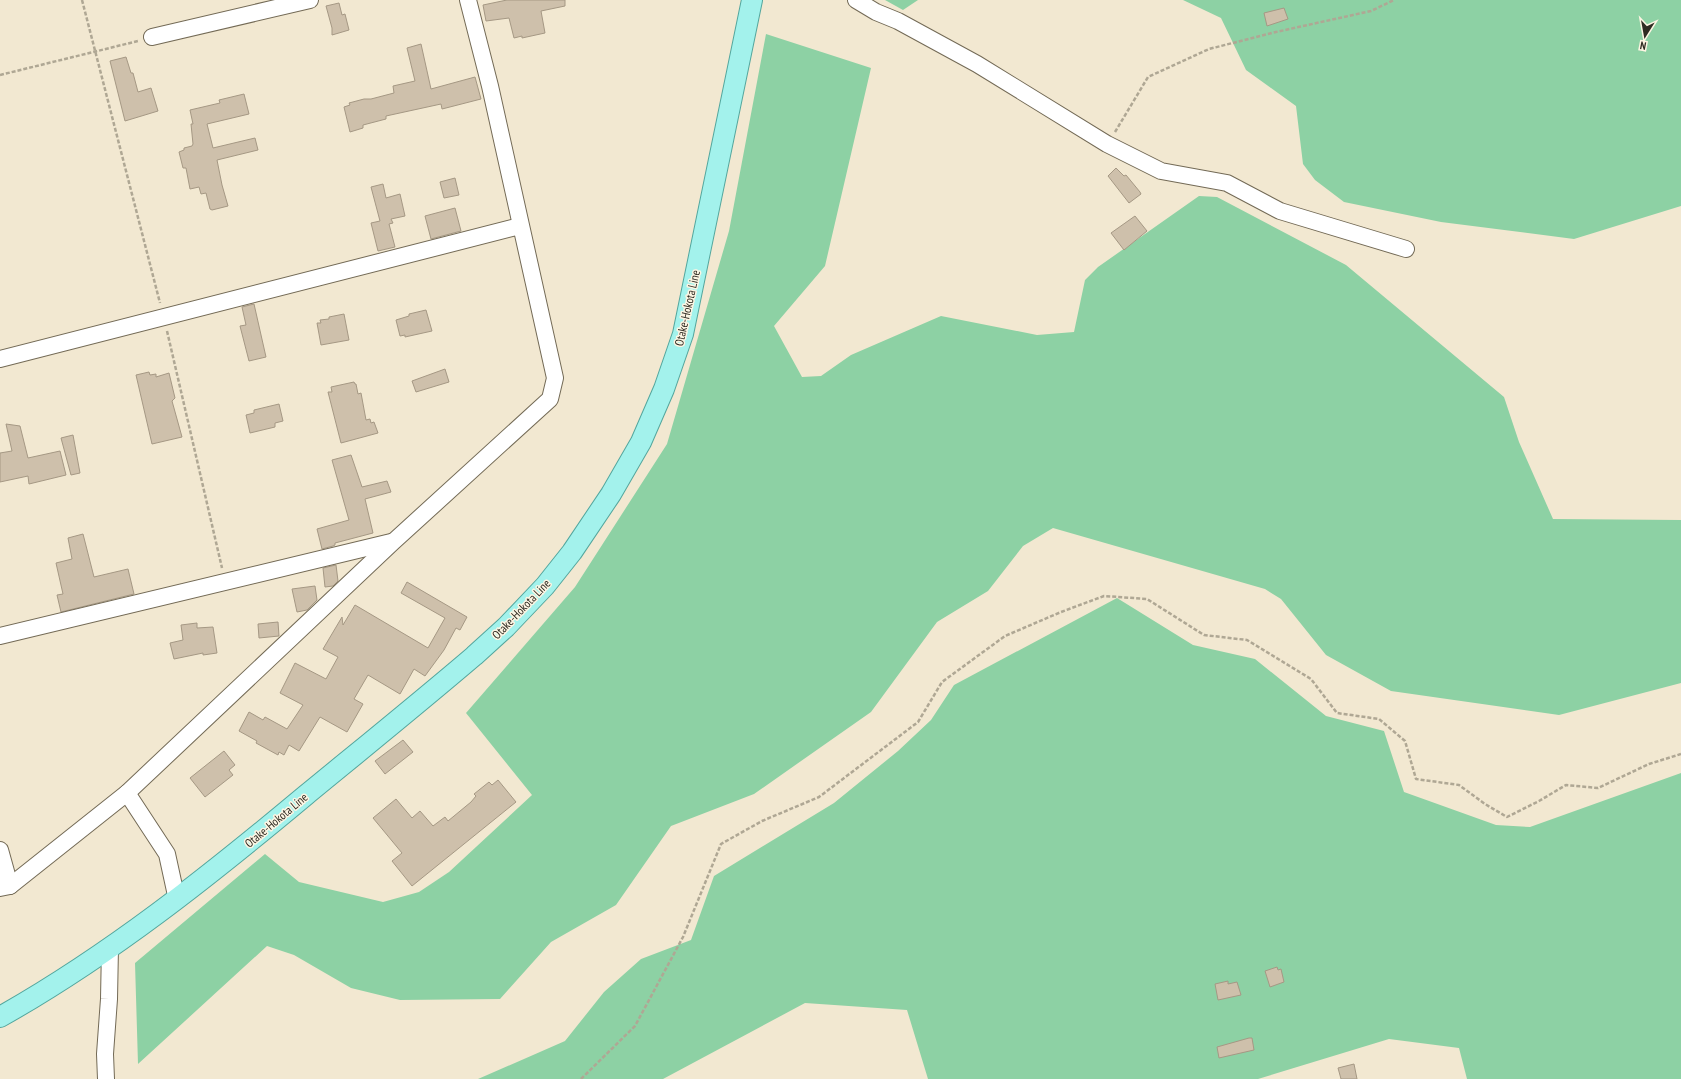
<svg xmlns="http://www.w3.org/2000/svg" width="1681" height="1079" viewBox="0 0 1681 1079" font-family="'PT Sans Narrow',sans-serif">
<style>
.green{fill:#8dd1a4}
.building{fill:#cec0ab;stroke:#a59884}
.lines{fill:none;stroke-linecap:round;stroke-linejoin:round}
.minor-casing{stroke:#736a56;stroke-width:18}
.major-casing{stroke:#53a69d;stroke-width:22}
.path{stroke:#afa794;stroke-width:2.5;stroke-dasharray:4 2;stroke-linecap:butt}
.minor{stroke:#fff;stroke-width:16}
.major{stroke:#a3f2ec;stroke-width:20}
.labels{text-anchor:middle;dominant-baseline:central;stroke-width:3;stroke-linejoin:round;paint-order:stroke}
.street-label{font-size:12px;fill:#2f2b22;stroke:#fdf5e3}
</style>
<rect width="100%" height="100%" fill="#f2e8d1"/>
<g class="green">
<path d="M885,0H918L903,10Z"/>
<path d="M1183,0H1681V206L1574,239L1441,222L1344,202L1315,180L1303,164L1296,106L1246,70L1221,18Z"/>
<path d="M766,34L871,68L825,266L774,326L802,377L821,376L851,355L941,316L1037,335L1074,332L1085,280L1098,267L1199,196L1217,197L1346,265L1504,397L1519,442L1553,519L1681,520V683L1559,715L1391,691L1326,655L1281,599L1265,589L1053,528L1023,546L988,591L937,622L871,712L754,794L671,826L616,905L551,942L500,999L400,1000L351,988L294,955L267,946L138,1064L135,963L265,854L299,882L383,902L419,892L449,872L532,795L466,713L575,587L667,444L729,231Z"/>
<path d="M1117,598L1193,645L1255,659L1326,716L1384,731L1404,792L1496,825L1530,827L1681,773V1079H1467L1459,1048L1389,1039L1258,1079H928L907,1010L805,1003L663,1079H478L565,1041L604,992L641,959L691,940L714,876L834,803L898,751L931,720L954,685Z"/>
</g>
<g class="building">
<path d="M507,0H565V6L541,11L545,33L522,38V36L514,38L509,18L486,21L483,5Z"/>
<path d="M339,3L342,15L345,14L349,30L332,35V28L326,6Z"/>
<path d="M1284,8L1288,19L1267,26L1264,13Z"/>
<path d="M421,44L431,89L475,77L481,99L442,109L441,104L386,116V119L363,125V128L350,132L344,107L350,105L349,103L364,99H371L394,93L393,86L415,81L407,48Z"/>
<path d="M126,57L131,73H133L138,92L151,88L158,111L125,121L110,61Z"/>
<path d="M244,94L249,114L207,124L213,148L255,138L258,150L217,160L222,185L228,206L212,210L210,209L206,193L201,194L199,187L190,189L186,168H183L179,152L184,150V148L192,146L193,144L191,124H193L190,110L220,103L219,100Z"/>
<path d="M1116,168L1124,176L1126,175L1140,192L1141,194L1129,203L1108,176Z"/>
<path d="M455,178L459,195L444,198L440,182Z"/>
<path d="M383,184L386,198L400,194L405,216L391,219L393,223L389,224L395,247L378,251L371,223L380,221L371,187Z"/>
<path d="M455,208L461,231L431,239L425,216Z"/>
<path d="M1135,216L1147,231L1124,250L1111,233Z"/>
<path d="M254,304L266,357L249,361L240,326L246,325L242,307Z"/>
<path d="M426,310L432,331L405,337V335L400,336L396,320L409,316V314Z"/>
<path d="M344,314L349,340L321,345L317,323H321L320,320L329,319V317Z"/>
<path d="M445,369L449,382L416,392L412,381Z"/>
<path d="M149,372L150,375L156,374V377L169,373L175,398L172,401L182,437L152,444L136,375Z"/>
<path d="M354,382L355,384H356L358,394L361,393L366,420L370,419L371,423L374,422L378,433L341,443L328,392H332L331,387Z"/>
<path d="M279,404L283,421L275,423V427L250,433L246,415L254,413V410Z"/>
<path d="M6,424L20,426L28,458L60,451L66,475L29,484L28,476L0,482V453L12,451Z"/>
<path d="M73,435L80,473L71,475L61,438Z"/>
<path d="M351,455L362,487L387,481L391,492L365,499L373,533L335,543V545L333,546L322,549L317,529L349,520L332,460Z"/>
<path d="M83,534L94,577L128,569L134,594L61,612L57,595L63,594L56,563L72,559L68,538Z"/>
<path d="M336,565L338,581L333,586L325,587L323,568Z"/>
<path d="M407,582L467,617L460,630L456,628L444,650L425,676L414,669L400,694L368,675L354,699L363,704L347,732L320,717L299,751L289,745L284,755L279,752L278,755L256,743L257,741L239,731L249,712L263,720L265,717L287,729L303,705L280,693L295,663L326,679L338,657L323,649L342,617L343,625L355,605L428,648L445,618L401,593Z"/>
<path d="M315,586L317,600L307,610L297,612L292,589Z"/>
<path d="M278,622L279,636L259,638L258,624Z"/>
<path d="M197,623V628L213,627L217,653L203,655V653L174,659L170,643L183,640L181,625Z"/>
<path d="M403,740L413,752L385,774L375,761Z"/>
<path d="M224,751L235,765L229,770L233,775L205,797L190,778Z"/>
<path d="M498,780L516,802L412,886L392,861L402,853L373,818L396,799L412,818L420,811L433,826L445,817L448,821L471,802L476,796L474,794L489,782L492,785Z"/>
<path d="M1277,967L1278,970L1281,969L1284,982L1270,987L1265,971Z"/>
<path d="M1228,981V984L1237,982L1241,995L1218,1000L1215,984Z"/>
<path d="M1249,1038H1252L1254,1050L1219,1058L1217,1047Z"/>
<path d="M1354,1064L1357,1079H1341L1338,1068Z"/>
</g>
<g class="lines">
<defs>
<g id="minor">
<path d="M856,0L876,12L898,21L977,64L1107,144L1161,171L1227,183L1280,211L1406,249"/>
<path d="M152,37L310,0"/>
<path d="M0,359L520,226"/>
<path d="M0,636L391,542"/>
<path d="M127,793L167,854L177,900"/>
<path d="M0,850L10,886"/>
<path d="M0,888L10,886L127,793L393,542L550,399L555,378L490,86L468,0"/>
<path d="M106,1079L105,1054L109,999L110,947"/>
</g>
<path id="major" d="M0,1017C110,955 209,876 306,795C362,749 419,703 474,656L506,627L545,586L572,552L611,494L641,442L664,389L683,334L752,0"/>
</defs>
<use href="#minor" class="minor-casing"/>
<use href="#major" class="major-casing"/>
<g class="path">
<path d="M82,0L160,303"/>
<path d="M0,75L138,41"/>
<path d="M1115,132L1148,77L1209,49L1276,32L1371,11L1394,0"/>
<path d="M167,331L222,568"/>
<path d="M581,1079L635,1026L683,937L721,844L762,821L819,797L918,722L942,682L1005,636L1061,612L1104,596L1147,599L1204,635L1247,640L1311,679L1337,713L1379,719L1405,741L1416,779L1459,785L1485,804L1507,817L1539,801L1566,785L1598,788L1649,764L1681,754"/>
</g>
<use href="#minor" class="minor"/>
<use href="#major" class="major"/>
</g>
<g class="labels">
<g class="street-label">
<text transform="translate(687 308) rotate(-77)">Otake-Hokota Line</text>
<text transform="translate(521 609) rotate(-46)">Otake-Hokota Line</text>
<text transform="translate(276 820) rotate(-40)">Otake-Hokota Line</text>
</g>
</g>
<g transform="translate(1645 36) rotate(191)" stroke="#fdf5e3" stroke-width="3" paint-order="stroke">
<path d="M0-3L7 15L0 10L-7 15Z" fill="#2f2b22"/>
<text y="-6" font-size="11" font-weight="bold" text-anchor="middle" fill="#2f2b22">N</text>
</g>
</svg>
